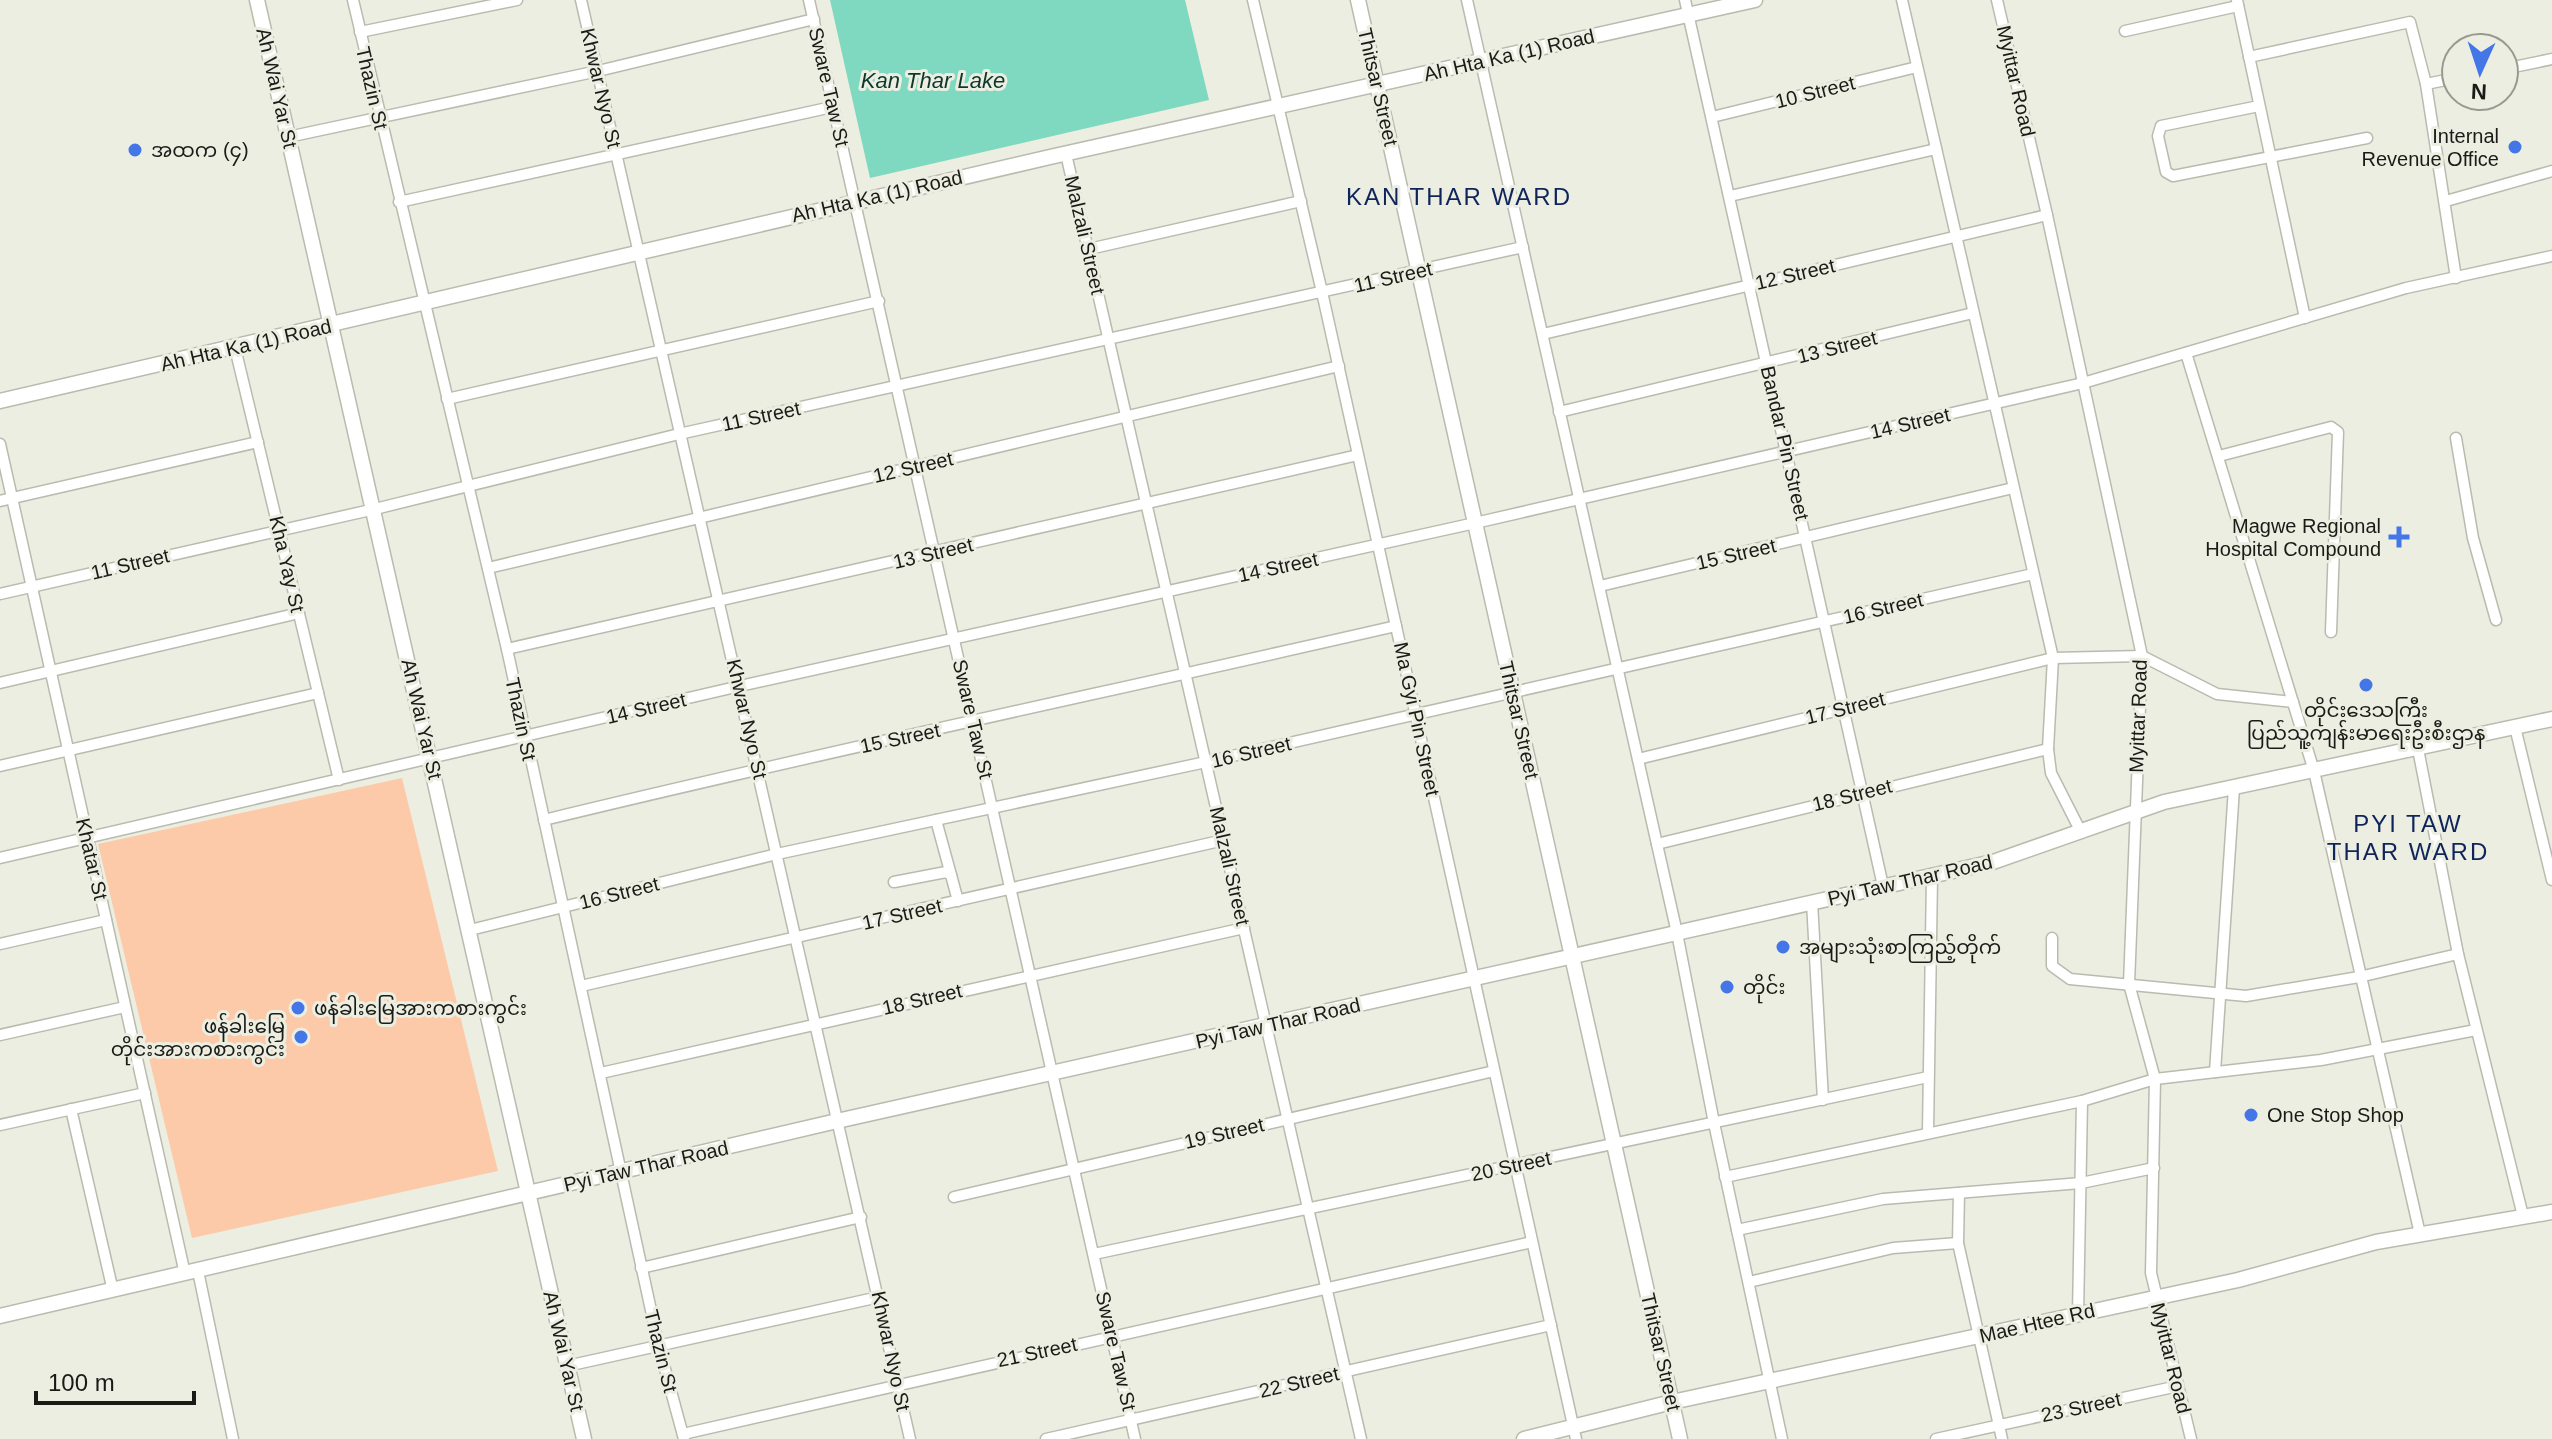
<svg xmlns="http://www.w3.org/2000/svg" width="2552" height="1439" viewBox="0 0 2552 1439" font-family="Arial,'Noto Sans Myanmar',sans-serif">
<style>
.green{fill:#fccaa9}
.water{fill:#7fd9c0}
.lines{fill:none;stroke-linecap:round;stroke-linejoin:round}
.street-casing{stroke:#b9bbae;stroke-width:13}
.secondary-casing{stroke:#b9bbae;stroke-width:17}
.street{stroke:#fff;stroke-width:10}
.secondary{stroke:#fff;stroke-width:14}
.poi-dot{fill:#4576e8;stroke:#eceee1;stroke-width:3}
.labels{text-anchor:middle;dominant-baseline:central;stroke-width:6;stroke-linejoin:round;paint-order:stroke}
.street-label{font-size:20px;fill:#1a1b17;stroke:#eceee1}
.poi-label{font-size:20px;fill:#1a1b17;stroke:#eceee1;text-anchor:start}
.water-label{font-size:22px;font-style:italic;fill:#0e382e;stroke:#eceee1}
.quarter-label{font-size:24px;letter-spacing:2px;fill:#0e245a;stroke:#eceee1}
</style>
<rect width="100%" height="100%" fill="#eceee1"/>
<path class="green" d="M402,778L498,1171L192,1238L98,844Z"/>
<path class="water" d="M830,0H1185L1209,100L870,178Z"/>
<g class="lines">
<defs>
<g id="street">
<path d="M353,0L507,649L659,1347L684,1439"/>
<path d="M581,0L910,1439"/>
<path d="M809,0L1135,1439"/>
<path d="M1253,0L1322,292L1576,1439"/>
<path d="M1467,0L1677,933L1714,1123L1782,1439"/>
<path d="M1685,0L1883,886"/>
<path d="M1902,0L2053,658L2048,749L2051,773L2081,832"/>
<path d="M1997,0L2047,215L2142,656L2129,984L2155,1079L2151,1273L2191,1439"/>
<path d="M2237,0L2305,318"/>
<path d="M2125,31L2238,6"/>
<path d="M360,32L517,0"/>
<path d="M2249,57L2410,22L2426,84L2456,278"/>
<path d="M2504,69L2552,59"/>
<path d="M2426,84L2456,78"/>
<path d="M2259,106L2161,126L2158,136L2166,172L2173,176L2367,138"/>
<path d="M1712,117L1917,67"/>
<path d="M288,137L598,71L814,19"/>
<path d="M1066,154L1361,1439"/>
<path d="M1730,196L1936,149"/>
<path d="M2446,201L2552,171"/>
<path d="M399,202L832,107"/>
<path d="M1089,249L1301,201"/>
<path d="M1543,334L2047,215"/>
<path d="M235,348L339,780"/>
<path d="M2186,353L2314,771L2420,1234"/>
<path d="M447,399L879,301"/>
<path d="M1559,412L1973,313"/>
<path d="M2456,438L2473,538L2496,620"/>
<path d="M0,444L185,1274"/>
<path d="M2219,456L2331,427L2338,432L2331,632"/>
<path d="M0,501L258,442"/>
<path d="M488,568L1339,366"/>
<path d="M1600,586L2013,488"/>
<path d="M0,594L375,509L679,434L1523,247"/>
<path d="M507,649L1358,455"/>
<path d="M0,683L299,613"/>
<path d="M2515,727L2552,880"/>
<path d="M2418,749L2458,954L2523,1216"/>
<path d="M1638,759L2053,658L2142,656L2217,694L2293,702"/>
<path d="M0,766L318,693"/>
<path d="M544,820C827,751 1112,691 1396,626"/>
<path d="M936,820L951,875"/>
<path d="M1657,844L2048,749"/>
<path d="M0,858L740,686L1475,523L2083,383L2406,288L2552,256"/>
<path d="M894,882L946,872L951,875L958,901"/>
<path d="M1812,902L1823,1100"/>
<path d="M470,930L777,854L1206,762L2033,574"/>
<path d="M2052,938V966L2070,979L2246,996L2359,977L2458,954"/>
<path d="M0,944L106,920"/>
<path d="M581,986L1224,840"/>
<path d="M0,1035L125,1007"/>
<path d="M2215,1072L2234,788"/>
<path d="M601,1073L1244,928"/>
<path d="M71,1109L113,1291"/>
<path d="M0,1125L145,1093"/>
<path d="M1928,1132L1932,876"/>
<path d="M1725,1177L2082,1101L2155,1079L2321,1060L2476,1030"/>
<path d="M1959,1193L1958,1243L2002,1439"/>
<path d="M954,1197L1494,1071"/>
<path d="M1737,1230L1883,1199L2081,1183L2154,1168"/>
<path d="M1094,1254L1928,1077"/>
<path d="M641,1268L861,1217"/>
<path d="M198,1271L233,1439"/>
<path d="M1749,1282L1893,1248L1958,1243"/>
<path d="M2078,1314L2082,1101"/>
<path d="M567,1366L879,1297"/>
<path d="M683,1434L1532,1242"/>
<path d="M1046,1439L1551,1325"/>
<path d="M1936,1439L2178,1386"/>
</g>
<g id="secondary">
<path d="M257,0L584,1439"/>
<path d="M1358,0L1680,1439"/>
<path d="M0,401L1050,157L1755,0"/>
<path d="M0,1316L837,1121L1993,862L2164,802L2552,719"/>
<path d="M1524,1439L1672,1402L2238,1280L2376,1242L2552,1212"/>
</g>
</defs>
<use href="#street" class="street-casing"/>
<use href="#secondary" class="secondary-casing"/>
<use href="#street" class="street"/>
<use href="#secondary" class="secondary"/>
</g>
<g class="poi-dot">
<circle cx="2515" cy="147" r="8"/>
<circle cx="135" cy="150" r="8"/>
<path d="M2395 525h8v8h8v8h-8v8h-8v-8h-8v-8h8z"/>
<circle cx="2366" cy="685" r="8"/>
<circle cx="1783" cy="947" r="8"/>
<circle cx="1727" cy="987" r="8"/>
<circle cx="298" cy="1008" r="8"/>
<circle cx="301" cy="1037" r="8"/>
<circle cx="2251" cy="1115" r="8"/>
</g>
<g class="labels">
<g class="street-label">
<text transform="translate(1509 55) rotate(-13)">Ah Hta Ka (1) Road</text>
<text transform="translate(2016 81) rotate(77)">Myittar Road</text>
<text transform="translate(829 87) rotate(77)">Sware Taw St</text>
<text transform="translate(1378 87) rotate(77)">Thitsar Street</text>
<text transform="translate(277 88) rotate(77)">Ah Wai Yar St</text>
<text transform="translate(372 88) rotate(77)">Thazin St</text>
<text transform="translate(601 88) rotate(77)">Khwar Nyo St</text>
<text transform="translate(1815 92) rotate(-14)">10 Street</text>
<text transform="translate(877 196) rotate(-13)">Ah Hta Ka (1) Road</text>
<text transform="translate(1085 235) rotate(77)">Malzali Street</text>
<text transform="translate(1795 274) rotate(-13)">12 Street</text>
<text transform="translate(1393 277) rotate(-13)">11 Street</text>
<text transform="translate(246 345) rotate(-13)">Ah Hta Ka (1) Road</text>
<text transform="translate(1837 347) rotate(-14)">13 Street</text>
<text transform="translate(761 416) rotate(-12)">11 Street</text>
<text transform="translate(1910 423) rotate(-13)">14 Street</text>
<text transform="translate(1785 443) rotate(77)">Bandar Pin Street</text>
<text transform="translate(913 467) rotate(-13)">12 Street</text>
<text transform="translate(933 553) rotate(-13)">13 Street</text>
<text transform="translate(1736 554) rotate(-13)">15 Street</text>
<text transform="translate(130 564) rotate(-13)">11 Street</text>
<text transform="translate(287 564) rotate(77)">Kha Yay St</text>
<text transform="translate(1278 567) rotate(-12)">14 Street</text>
<text transform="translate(1883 608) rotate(-13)">16 Street</text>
<text transform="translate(646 708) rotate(-13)">14 Street</text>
<text transform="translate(1845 708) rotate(-14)">17 Street</text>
<text transform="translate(2138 716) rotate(-88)">Myittar Road</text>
<text transform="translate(422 719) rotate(77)">Ah Wai Yar St</text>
<text transform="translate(521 719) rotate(78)">Thazin St</text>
<text transform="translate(747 719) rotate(77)">Khwar Nyo St</text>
<text transform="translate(973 719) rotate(77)">Sware Taw St</text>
<text transform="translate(1417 719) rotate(78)">Ma Gyi Pin Street</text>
<text transform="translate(1519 720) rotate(77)">Thitsar Street</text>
<text transform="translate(900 738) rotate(-12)">15 Street</text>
<text transform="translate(1251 752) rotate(-13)">16 Street</text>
<text transform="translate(1852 795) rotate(-14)">18 Street</text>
<text transform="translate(92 859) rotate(77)">Khatar St</text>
<text transform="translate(1230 866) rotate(77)">Malzali Street</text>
<text transform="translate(1910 880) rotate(-13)">Pyi Taw Thar Road</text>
<text transform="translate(619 893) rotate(-14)">16 Street</text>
<text transform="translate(902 914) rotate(-13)">17 Street</text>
<text transform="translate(922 999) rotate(-13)">18 Street</text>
<text transform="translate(1278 1023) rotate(-13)">Pyi Taw Thar Road</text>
<text transform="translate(1224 1133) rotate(-13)">19 Street</text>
<text transform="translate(646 1166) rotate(-13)">Pyi Taw Thar Road</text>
<text transform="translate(1511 1166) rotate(-12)">20 Street</text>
<text transform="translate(2037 1323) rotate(-13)">Mae Htee Rd</text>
<text transform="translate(564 1351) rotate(77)">Ah Wai Yar St</text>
<text transform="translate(661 1351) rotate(76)">Thazin St</text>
<text transform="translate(891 1351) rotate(78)">Khwar Nyo St</text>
<text transform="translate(1116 1351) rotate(77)">Sware Taw St</text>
<text transform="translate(1037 1352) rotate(-12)">21 Street</text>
<text transform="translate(1661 1352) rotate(77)">Thitsar Street</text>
<text transform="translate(2171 1358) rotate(76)">Myittar Road</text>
<text transform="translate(1299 1382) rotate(-13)">22 Street</text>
<text transform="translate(2081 1407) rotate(-12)">23 Street</text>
</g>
<g class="poi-label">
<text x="2499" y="136" text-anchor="end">Internal<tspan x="2499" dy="23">Revenue Office</tspan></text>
<text x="151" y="150">အထက (၄)</text>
<text x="2381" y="526" text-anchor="end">Magwe Regional<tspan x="2381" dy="23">Hospital Compound</tspan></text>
<text x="2366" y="710" text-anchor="middle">တိုင်းဒေသကြီး<tspan x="2366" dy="23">ပြည်သူ့ကျန်းမာရေးဦးစီးဌာန</tspan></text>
<text x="1799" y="947">အများသုံးစာကြည့်တိုက်</text>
<text x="1743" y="987">တိုင်း</text>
<text x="314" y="1008">ဖန်ခါးမြေအားကစားကွင်း</text>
<text x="285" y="1026" text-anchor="end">ဖန်ခါးမြေ<tspan x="285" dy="23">တိုင်းအားကစားကွင်း</tspan></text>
<text x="2267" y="1115">One Stop Shop</text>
</g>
<g class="water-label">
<text x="933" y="80">Kan Thar Lake</text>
</g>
<g class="quarter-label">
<text x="1459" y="196">KAN THAR WARD</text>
<text x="2408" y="823">PYI TAW<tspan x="2408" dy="28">THAR WARD</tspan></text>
</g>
</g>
<g transform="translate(2480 72) rotate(183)"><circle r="38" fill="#eceee1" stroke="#989a90" stroke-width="2"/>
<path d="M0-6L14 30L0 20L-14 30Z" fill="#4576e8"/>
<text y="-12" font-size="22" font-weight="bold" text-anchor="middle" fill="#1a1b17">N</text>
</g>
<path d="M36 1391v12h158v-12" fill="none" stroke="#1a1b17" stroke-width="4"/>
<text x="48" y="1391" font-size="24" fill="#1a1b17" stroke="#eceee1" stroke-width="6" paint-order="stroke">100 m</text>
</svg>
